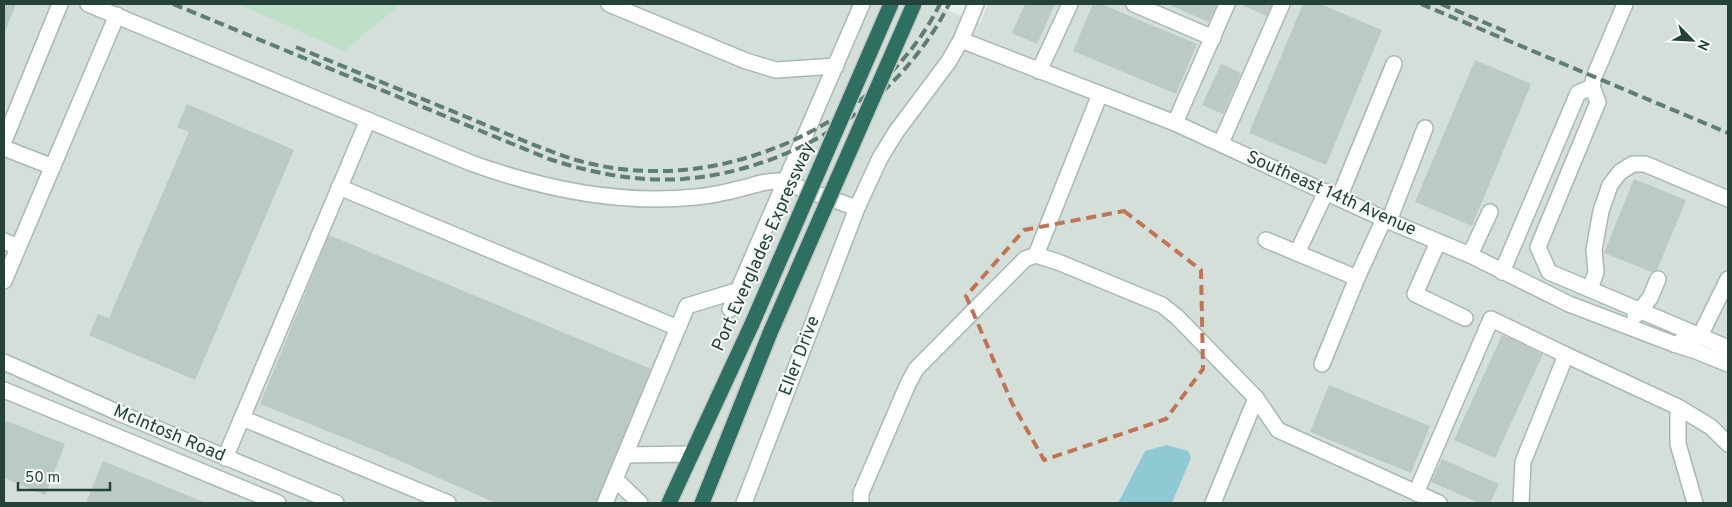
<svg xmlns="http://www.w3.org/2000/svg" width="1732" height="507" viewBox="0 0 1732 507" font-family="Overpass,sans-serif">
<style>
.built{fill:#d4dfda}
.green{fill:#bfe0c8}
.water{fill:#8ec9d4}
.building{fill:#bbcac4}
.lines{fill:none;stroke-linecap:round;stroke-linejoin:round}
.minor-casing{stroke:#a8b8b2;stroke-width:18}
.highway-casing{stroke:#c2cac8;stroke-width:18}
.minor{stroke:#fff;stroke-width:15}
.highway{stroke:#2f6f62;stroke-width:15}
.rail{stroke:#5f7d75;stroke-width:4;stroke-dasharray:10 5;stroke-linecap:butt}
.highway-bridge-casing{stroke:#c2cac8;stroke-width:18;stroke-linecap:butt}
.highway-bridge{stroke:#2f6f62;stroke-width:15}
.marked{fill:none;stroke:#c07456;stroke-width:4;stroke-dasharray:10 6;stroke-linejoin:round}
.labels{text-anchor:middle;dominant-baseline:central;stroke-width:4;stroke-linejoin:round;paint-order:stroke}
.street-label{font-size:18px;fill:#24423a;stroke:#f7fbf9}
</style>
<rect width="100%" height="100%" fill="#e6efeb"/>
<path class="built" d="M4,4H238L344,50L401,4H931L980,23L988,4H1728V503H1172L1191,458L1145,451L1118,503H4Z"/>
<path class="green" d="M238,4H401L344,51Z"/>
<path class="water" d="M1167,445L1188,451L1191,458L1172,503H1118L1145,451Z"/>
<g class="building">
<path d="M4,4H16L4,34Z"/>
<path d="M1025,4H1055L1037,44L1012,33Z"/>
<path d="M1093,4H1101L1197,44L1176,94L1073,51Z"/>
<path d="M1167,4H1217L1209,22Z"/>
<path d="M1239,4H1272L1267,16Z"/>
<path d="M1303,4H1320L1382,30L1326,165L1249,133Z"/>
<path d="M1475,60L1531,84L1472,226L1415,202Z"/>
<path d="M1221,64L1241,73L1223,114L1202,105Z"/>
<path d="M187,104L294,150L195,380L89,335L98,314L109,318L189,132L177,127Z"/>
<path d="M1634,179L1686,200L1657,270L1652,272L1604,253Z"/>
<path d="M329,235L651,369L596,503H496L377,451L260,404Z"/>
<path d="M1502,335L1543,354L1495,458L1454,440Z"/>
<path d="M1329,385L1430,426L1411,473L1310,432Z"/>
<path d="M4,420L65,444L45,495L4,478Z"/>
<path d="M1442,459L1499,484L1490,503H1479L1431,482Z"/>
<path d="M103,461L206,503H86Z"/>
</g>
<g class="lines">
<defs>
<g id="minor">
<path d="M88,4L471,163C543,189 618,205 695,197C711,196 727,192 743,188C755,185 767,180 780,181L857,208"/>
<path d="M609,4L746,61L776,70L836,66"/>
<path d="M1134,4L1213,38"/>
<path d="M961,40L1175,123L1384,219L1470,255L1569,304L1674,344L1700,336L1728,348"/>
<path d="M1039,71L1070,4"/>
<path d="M1592,87L1598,102L1538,247L1549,272L1700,336L1728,279"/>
<path d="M1175,123L1227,4"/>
<path d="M4,141L60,4"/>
<path d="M1221,143L1282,4"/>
<path d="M4,148L53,167"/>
<path d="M339,187L678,328"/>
<path d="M1339,198L1394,64"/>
<path d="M1389,221L1425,128"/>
<path d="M1266,240L1357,278L1384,219"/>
<path d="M4,241L18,247"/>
<path d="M1438,242L1415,294L1465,318"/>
<path d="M1297,253L1326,192"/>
<path d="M1036,255L1100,94"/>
<path d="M1470,255L1490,212"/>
<path d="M1502,272L1578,93L1592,87L1594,77L1625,4"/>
<path d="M4,281L117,15"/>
<path d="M1590,289L1596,272L1594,250L1601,211L1610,185L1620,172L1633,164H1645L1728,199"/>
<path d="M730,309L862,4"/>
<path d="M1635,316L1650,298L1658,279"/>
<path d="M1674,344L1696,351L1728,364"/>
<path d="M1566,355L1678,407L1711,427L1728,444"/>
<path d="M4,362L119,413L336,503"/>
<path d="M1322,364L1357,278"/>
<path d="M4,390L278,503"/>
<path d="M1678,407V444L1695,503"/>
<path d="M242,418L448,503"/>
<path d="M626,455L690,454"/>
<path d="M225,458L368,120"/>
<path d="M615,479L640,503"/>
<path d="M1416,493L1491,319L1566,355L1523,462L1521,503"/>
<path d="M605,503L687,306L739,290"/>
<path d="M744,503L857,208L880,158L896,132L949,61L961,40L976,4"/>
<path d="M861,503V493L908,384L916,369L1025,259L1036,255L1058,262L1162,305L1177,317L1256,398L1278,430L1439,503"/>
<path d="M1213,503L1256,398"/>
</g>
<g id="highway">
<path d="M669,503L752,324"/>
<path d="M702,503L770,333"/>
</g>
</defs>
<use href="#minor" class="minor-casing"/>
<use href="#highway" class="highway-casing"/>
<use href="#minor" class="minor"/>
<use href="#highway" class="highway"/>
<g class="rail">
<path d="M173,4L549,159C592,173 636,182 683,179C793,170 899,104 949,4"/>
<path d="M1421,4L1728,133"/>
<path d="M1441,4L1507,32"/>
<path d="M296,47C352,70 408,93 464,116C501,131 538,148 576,160C657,183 741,169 814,130C867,102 913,58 940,4"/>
</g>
<defs>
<g id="highway-bridge">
<path d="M752,324L891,4"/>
<path d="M770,333L914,4"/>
</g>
</defs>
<use href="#highway-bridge" class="highway-bridge-casing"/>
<use href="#highway-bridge" class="highway-bridge"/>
</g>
<path class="marked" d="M1124,211L1201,270L1203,369L1166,419L1044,460L1012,403L966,296L1024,230Z"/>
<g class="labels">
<g class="street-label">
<text transform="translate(1331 194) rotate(24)">Southeast 14th Avenue</text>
<text transform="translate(764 247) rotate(-66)">Port Everglades Expressway</text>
<text transform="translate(800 356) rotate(-69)">Eller Drive</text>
<text transform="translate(169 434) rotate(23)">McIntosh Road</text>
</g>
</g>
<rect width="1732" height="507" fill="none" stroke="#24423a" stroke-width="10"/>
<g transform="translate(1692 40) rotate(114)" stroke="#f7fbf9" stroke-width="4" paint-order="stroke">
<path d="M0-4L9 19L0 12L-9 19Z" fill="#24423a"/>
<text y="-8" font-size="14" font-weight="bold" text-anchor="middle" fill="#24423a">N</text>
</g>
<path d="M18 482v8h92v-8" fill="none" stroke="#24423a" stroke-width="2.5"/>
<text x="25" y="482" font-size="15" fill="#24423a" stroke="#f7fbf9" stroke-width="4" paint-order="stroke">50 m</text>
</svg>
